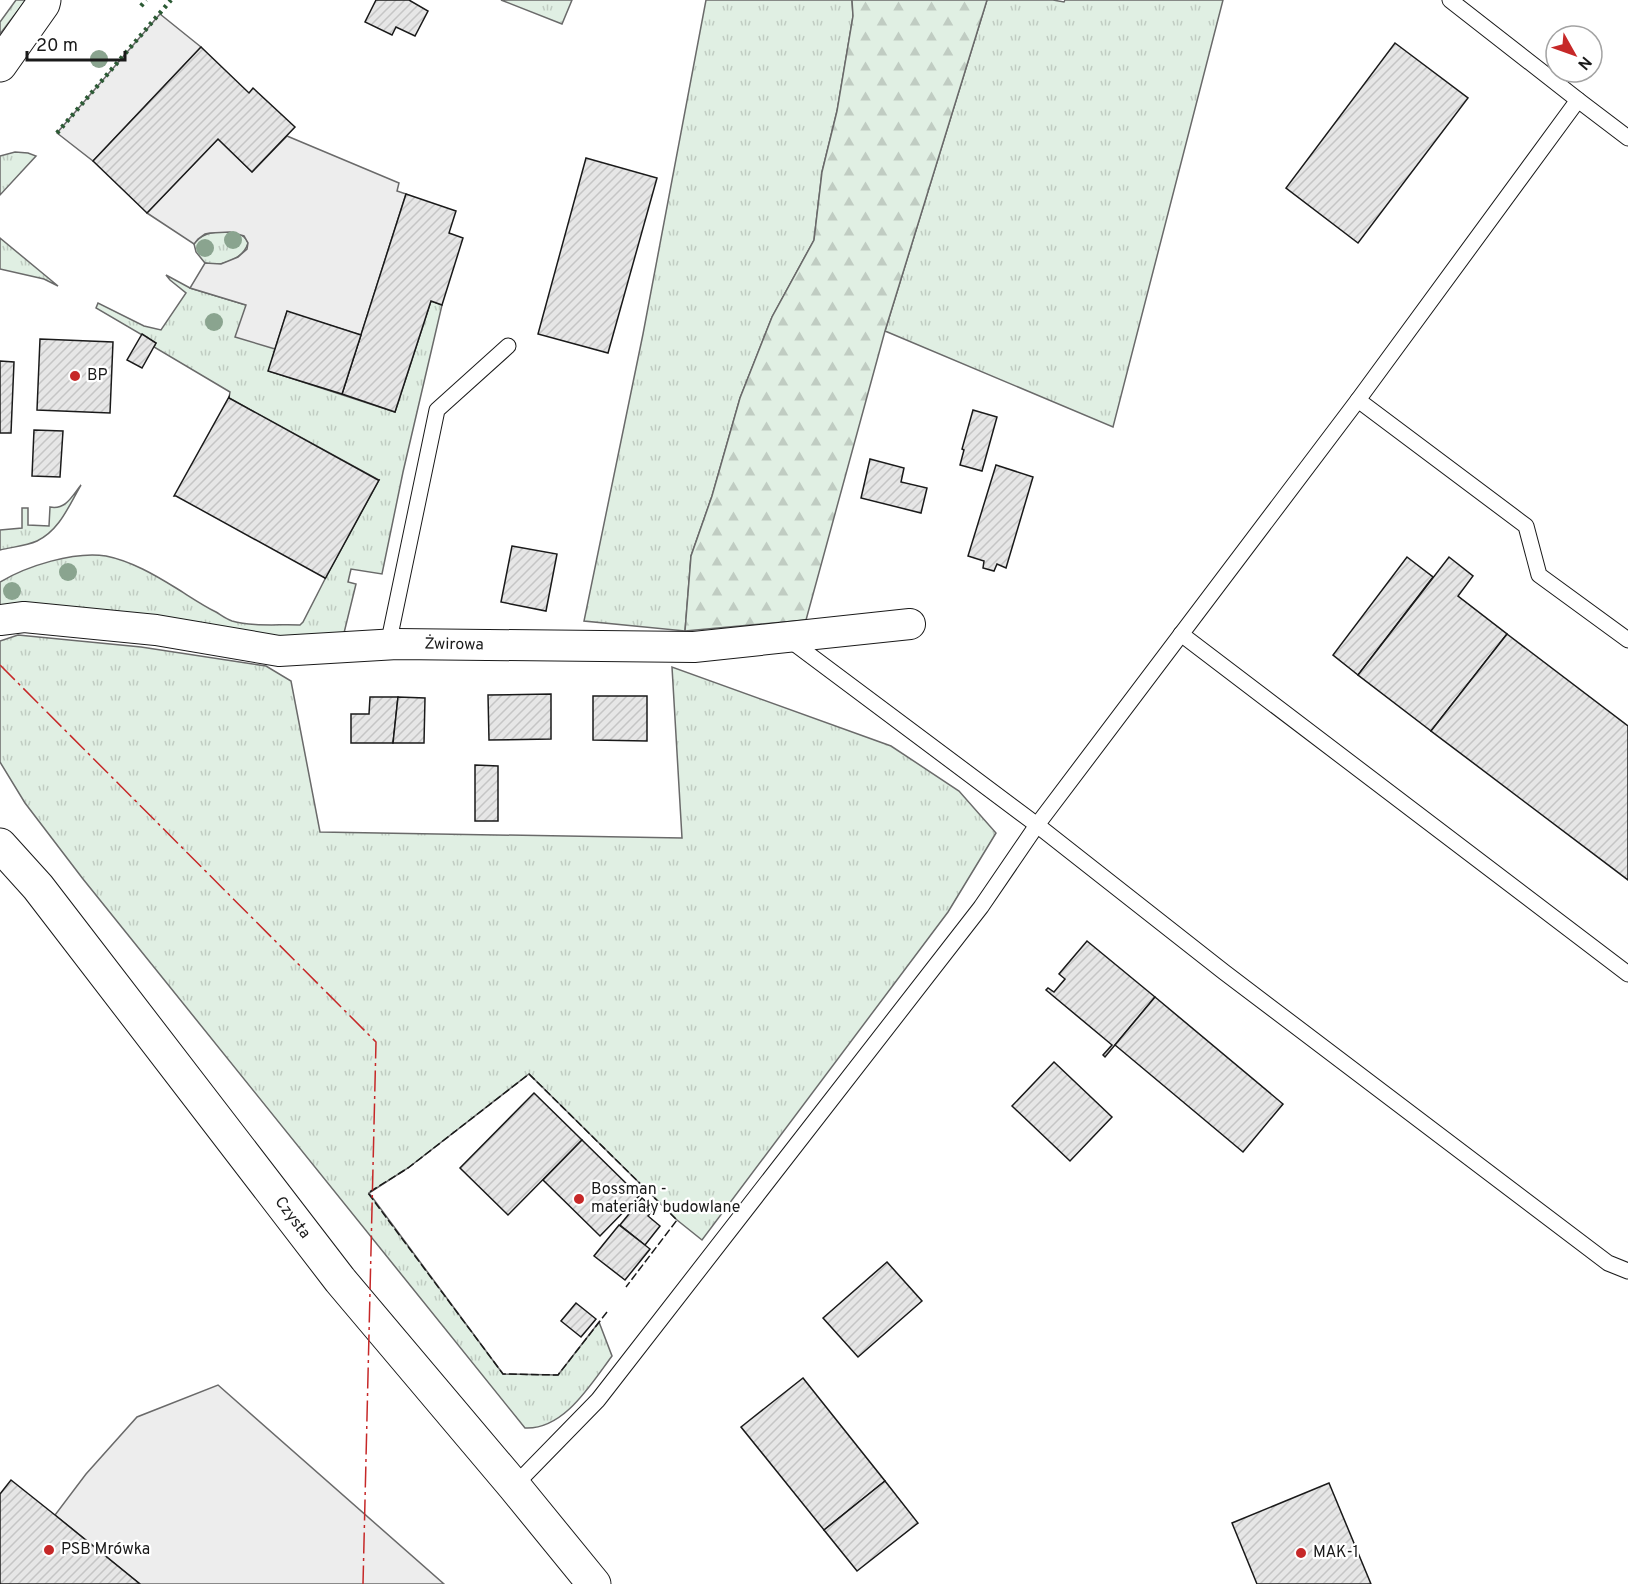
<svg xmlns="http://www.w3.org/2000/svg" width="1628" height="1584" viewBox="0 0 1628 1584" font-family="Overpass,sans-serif">
<style>
.grass{fill:url(#grass-tufts);stroke:#6a6a6a;stroke-width:1.5}
.forest{fill:url(#forest-firs);stroke:#6a6a6a;stroke-width:1.5}
.parking{fill:#ededed;stroke:#6a6a6a;stroke-width:1.5}
.building{fill:url(#building-hatch);stroke:#1a1a1a;stroke-width:1.5}
.lines{fill:none;stroke-linecap:round;stroke-linejoin:round}
.service-casing{stroke:#1a1a1a;stroke-width:17}
.minor-casing{stroke:#1a1a1a;stroke-width:32}
.secondary-casing{stroke:#1a1a1a;stroke-width:35}
.service{stroke:#fff;stroke-width:15}
.minor{stroke:#fff;stroke-width:30}
.secondary{stroke:#fff;stroke-width:33}
.hedge{stroke:#2b5a34;stroke-width:4.5;stroke-dasharray:3 4.5;stroke-linecap:butt}
.fence{stroke:#1a1a1a;stroke-width:1.5;stroke-dasharray:8 3;stroke-linecap:butt}
.power{stroke:#c62828;stroke-width:1.5;stroke-dasharray:21 4.5 3 4.5;stroke-linecap:butt}
.tree{fill:#8aa48f}
.poi-dot{fill:#c62828;stroke:#fff;stroke-width:2}
.labels{text-anchor:middle;dominant-baseline:central;stroke-width:4.5;stroke-linejoin:round;paint-order:stroke}
.poi-label{font-size:16px;fill:#1a1a1a;stroke:#fff;text-anchor:start}
.street-label{font-size:16px;fill:#1a1a1a;stroke:#fff}
</style>
<defs>
<pattern id="grass-tufts" width="24" height="20" patternUnits="userSpaceOnUse" patternTransform="scale(1.5)"><rect width="24" height="20" fill="#e0efe3"/><path d="M3 7l-1-3M5 7V3M7 7l1-3M15 17l-1-3M17 17v-4M19 17l1-3" fill="none" stroke="#c0ccc2"/></pattern>
<pattern id="forest-firs" width="22" height="20" patternUnits="userSpaceOnUse" patternTransform="scale(1.5)"><rect width="22" height="20" fill="#e0efe3"/><path d="M5 1l3.5 6h-7zM16 11l3.5 6h-7z" fill="#c0ccc2"/></pattern>
<pattern id="building-hatch" width="6" height="6" patternUnits="userSpaceOnUse" patternTransform="scale(1.5)"><rect width="6" height="6" fill="#e6e6e6"/><path d="M-1 1l2-2M0 6l6-6M5 7l2-2" fill="none" stroke="#c5c5c5"/></pattern>
</defs>
<rect width="100%" height="100%" fill="#fff"/>
<g class="grass">
<path d="M16,0H26L0,34V22Z"/>
<path d="M501,0H572L562,24Z"/>
<path d="M706,0H852L853,16L837,111L822,172L814,240L772,317L740,398L712,496L691,556L685,631L584,621L643,334Z"/>
<path d="M987,0H1053L1064,2L1065,0H1223L1113,427L885,331Z"/>
<path d="M15,152L28,153L36,156L0,195V156Z"/>
<path d="M224,231C235,232 244,233 248,243C243,260 220,267 205,263L196,252L194,244C202,233 211,233 224,231Z"/>
<path d="M0,238L58,286L44,279L0,269Z"/>
<path d="M166,275L190,288L246,305L275,349L269,371L395,412L431,301L442,305L403,472L382,574L351,569L348,582L356,584L344,633L276,638L0,610V582C27,566 74,551 106,556C131,561 155,575 176,588C189,596 202,605 216,612C221,615 226,619 232,621C253,627 279,624 300,625L303,622L325,579L379,480L229,398L230,392L154,347L156,343L96,308L98,303L144,326L161,330L186,293L170,280Z"/>
<path d="M81,485C69,505 60,530 37,541C26,546 12,547 0,550V530L22,528V508H28V525L49,526L50,507C66,510 72,496 81,485Z"/>
<path d="M18,635L141,647L266,666L291,681L320,832L682,838L672,667L891,746L959,791L996,833L948,912L702,1240L677,1220L529,1074L408,1168L369,1193L503,1374L558,1375L599,1322L612,1356C591,1384 564,1430 525,1428L83,879L25,803L0,762V641Z"/>
</g>
<path class="forest" d="M852,0H987L885,331L806,620L685,631L691,556L712,496L740,398L772,317L814,240L822,172L837,111L853,16Z"/>
<g class="parking">
<path d="M160,14L201,47L93,161L57,133Z"/>
<path d="M287,136L399,183L397,191L406,194L361,335L287,312L275,349L235,337L246,305L190,288L205,263L221,264L238,257L247,249L248,243L244,236L230,232L210,233L205,234L198,239L194,244L147,213L218,139L252,172Z"/>
<path d="M218,1385L444,1584H140L55,1515L86,1474L137,1417Z"/>
</g>
<g class="building">
<path d="M376,0H409L428,11L415,36L396,27L392,35L365,22Z"/>
<path d="M1395,43L1468,98L1358,243L1286,188Z"/>
<path d="M201,47L249,93L253,88L295,127L252,172L218,139L147,213L93,161Z"/>
<path d="M586,158L657,178L608,353L538,334Z"/>
<path d="M406,194L456,211L449,233L463,238L442,305L431,301L395,412L342,394Z"/>
<path d="M287,311L361,335L342,394L268,371Z"/>
<path d="M142,334L156,343L142,368L127,360Z"/>
<path d="M40,339L113,342L110,413L37,410Z"/>
<path d="M0,361L14,362L11,433H0Z"/>
<path d="M229,397V398L378,480H379L325,579V578L176,496H174Z"/>
<path d="M973,410L997,417L982,471L960,465L964,450L962,449Z"/>
<path d="M34,430L63,431L60,477L32,476Z"/>
<path d="M870,459L904,468L901,482L927,488L921,513L861,498Z"/>
<path d="M996,465L1033,477L1006,568L997,564L994,571L983,568L984,561L968,556Z"/>
<path d="M512,546L557,554L546,611L501,602Z"/>
<path d="M1407,557L1433,577L1358,675L1333,655Z"/>
<path d="M1449,557L1473,576L1458,596L1507,634L1431,731L1358,675Z"/>
<path d="M1507,634L1628,726V880L1431,731Z"/>
<path d="M551,694V739L489,740L488,695Z"/>
<path d="M593,696H647V741L593,740Z"/>
<path d="M370,697H398L393,743H351V714H369Z"/>
<path d="M398,697L425,698L424,743H393Z"/>
<path d="M475,765L498,766V821H475Z"/>
<path d="M1087,941L1155,997L1105,1057L1103,1055L1112,1045L1046,990L1048,988L1054,992L1065,979L1059,974Z"/>
<path d="M1155,997L1283,1104L1243,1152L1115,1045Z"/>
<path d="M1054,1062L1112,1117L1070,1161L1012,1106Z"/>
<path d="M534,1093L582,1140L508,1215L460,1168Z"/>
<path d="M582,1140L639,1196L600,1236L543,1180Z"/>
<path d="M642,1198L654,1209L648,1216L660,1226L645,1245L620,1225Z"/>
<path d="M619,1225L650,1249L625,1280L594,1256Z"/>
<path d="M887,1262L922,1301L858,1357L823,1318Z"/>
<path d="M576,1303L596,1319L581,1337L561,1321Z"/>
<path d="M803,1378L885,1481L824,1530L741,1427Z"/>
<path d="M11,1480L55,1515L140,1584H0V1494Z"/>
<path d="M885,1481L918,1523L857,1571L824,1530Z"/>
<path d="M1329,1483L1371,1584H1257L1232,1523Z"/>
</g>
<g class="lines">
<defs>
<g id="service">
<path d="M1450,0L1578,100"/>
<path d="M1358,400L1526,526L1539,575L1628,640"/>
<path d="M1181,634L1628,974"/>
<path d="M787,638L1037,825L1224,972L1608,1263L1628,1271"/>
<path d="M388,645L437,410L508,346"/>
<path d="M514,1486L598,1400L981,907L1037,825L1358,400L1578,100L1628,138"/>
</g>
<path id="minor" d="M0,620L24,617L156,630L279,651L397,644L694,647L910,624"/>
<g id="secondary">
<path d="M0,65L43,4L44,0"/>
<path d="M0,845L38,887L340,1280L514,1486L594,1584"/>
</g>
</defs>
<use href="#service" class="service-casing"/>
<use href="#minor" class="minor-casing"/>
<use href="#secondary" class="secondary-casing"/>
<use href="#service" class="service"/>
<use href="#minor" class="minor"/>
<use href="#secondary" class="secondary"/>
<g class="hedge">
<path d="M141,6L146,0"/>
<path d="M57,133L171,0"/>
</g>
<path class="fence" d="M607,1312L558,1375L503,1374L368,1193L408,1168L529,1074L677,1220L626,1287"/>
<path class="power" d="M0,665L376,1042L363,1584"/>
</g>
<g class="tree">
<circle cx="99" cy="59" r="9"/>
<circle cx="233" cy="240" r="9"/>
<circle cx="205" cy="248" r="9"/>
<circle cx="214" cy="322" r="9"/>
<circle cx="68" cy="572" r="9"/>
<circle cx="12" cy="591" r="9"/>
</g>
<g class="poi-dot">
<circle cx="75" cy="376" r="6"/>
<circle cx="579" cy="1199" r="6"/>
<circle cx="49" cy="1550" r="6"/>
<circle cx="1301" cy="1553" r="6"/>
</g>
<g class="labels">
<g class="poi-label">
<text x="87" y="376">BP</text>
<text x="591" y="1190">Bossman -<tspan x="591" dy="18">materiały budowlane</tspan></text>
<text x="61" y="1550">PSB Mrówka</text>
<text x="1313" y="1553">MAK-1</text>
</g>
<g class="street-label">
<text transform="translate(454 645) rotate(1)">Żwirowa</text>
<text transform="translate(292 1218) rotate(53)">Czysta</text>
</g>
</g>
<g transform="translate(1574 54) rotate(130)"><circle r="28" fill="#ffffff" stroke="#a3a3a3" stroke-width="1.5"/>
<path d="M0-4.5L10 22L0 15L-10 22Z" fill="#c62828"/>
<text y="-9" font-size="16" font-weight="bold" text-anchor="middle" fill="#1a1a1a">N</text>
</g>
<path d="M27 51v9h98v-9" fill="none" stroke="#1a1a1a" stroke-width="3"/>
<text x="36" y="51" font-size="18" fill="#1a1a1a" stroke="#ffffff" stroke-width="4.5" paint-order="stroke">20 m</text>
</svg>
